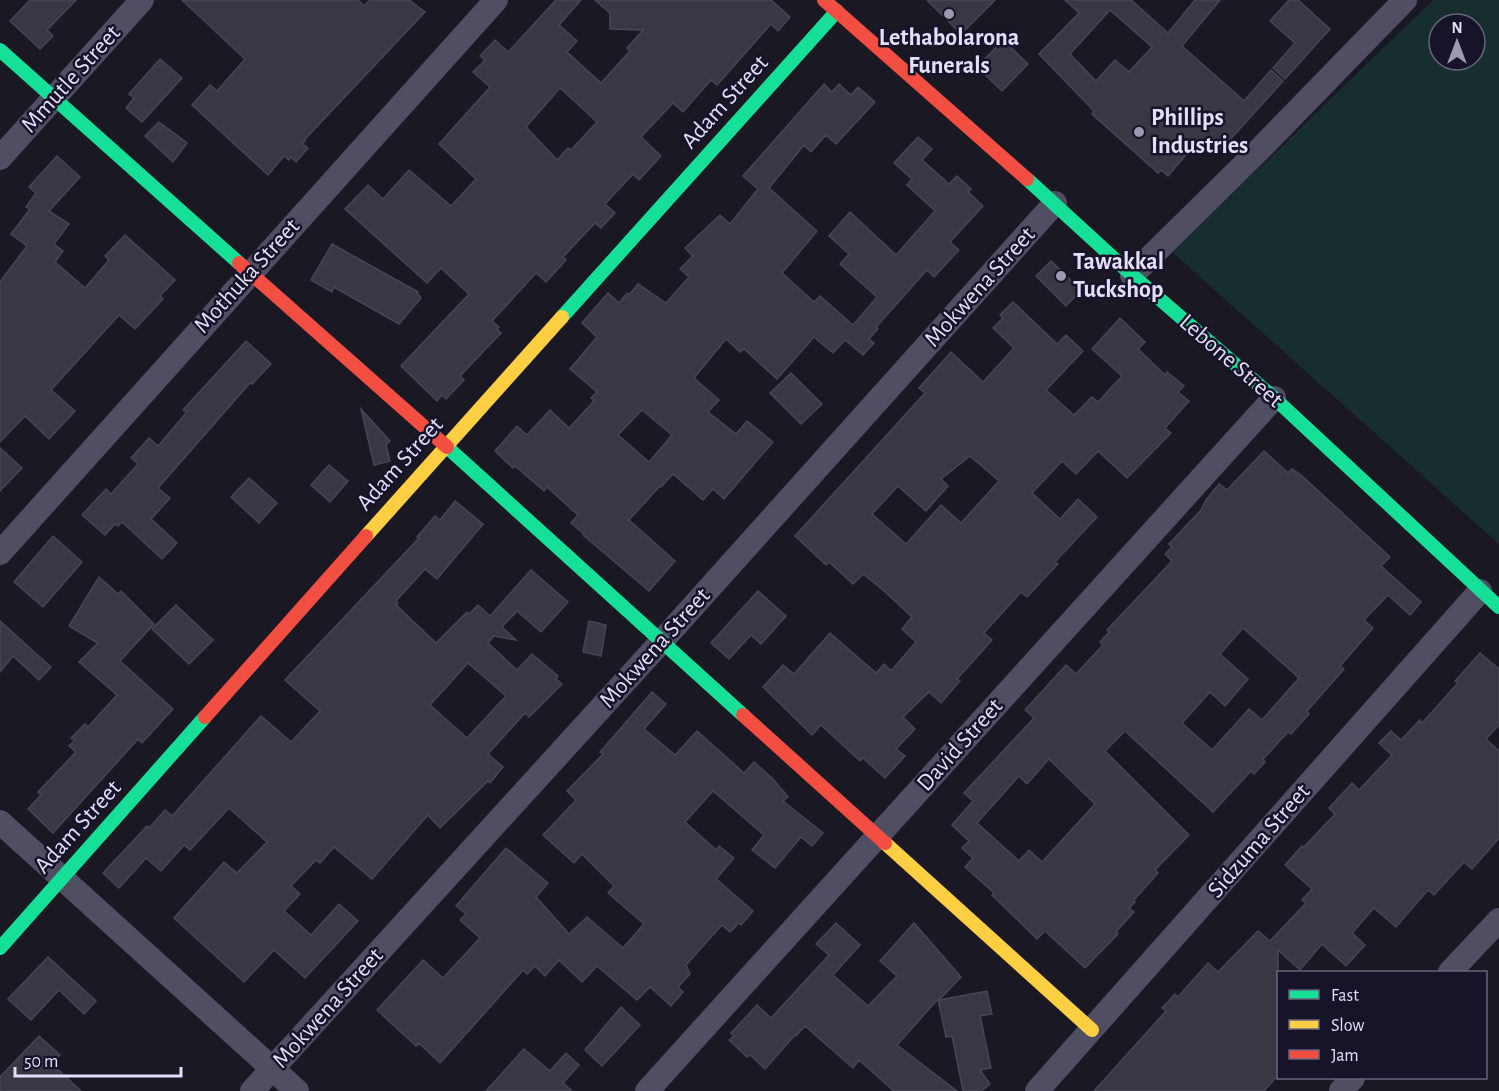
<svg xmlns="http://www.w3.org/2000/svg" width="1499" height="1091" viewBox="0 0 1499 1091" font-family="'Alegreya Sans',sans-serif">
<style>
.green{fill:#172e2f;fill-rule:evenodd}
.building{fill:#3a3744;stroke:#484456;stroke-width:1.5;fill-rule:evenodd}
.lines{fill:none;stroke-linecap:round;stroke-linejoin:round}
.street{stroke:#504e63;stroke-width:24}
.fast{stroke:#16e098;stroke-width:14}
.slow{stroke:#ffcf43;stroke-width:14}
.jam{stroke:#f24e42;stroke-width:14}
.poi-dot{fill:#9c99b0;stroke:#171328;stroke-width:2}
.labels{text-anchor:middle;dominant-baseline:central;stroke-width:5;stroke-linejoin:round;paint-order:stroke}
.poi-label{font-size:24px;font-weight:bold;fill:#e2defc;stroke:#171328;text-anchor:start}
.street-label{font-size:24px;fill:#e2defc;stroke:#171328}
</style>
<rect width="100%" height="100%" fill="#1a1823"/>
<path class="green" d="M1433,0H1499V544L1172,252ZM1439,24H1475V60H1439Z"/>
<g class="building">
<path d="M30,0H76L47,30L53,36L40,49L10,21Z"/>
<path d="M182,0H358L364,6L370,0H409L425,12L307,137L303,144L308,148L296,162L291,157L289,160L284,156L268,175L192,105L210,85L217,91L245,59Z"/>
<path d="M556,0H581L559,25L577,41L567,52L601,83L630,51L627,48L643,30L610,29V13L595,0H771L790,17L778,31L771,24L717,85L711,80L683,112L673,103L641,137L661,156L639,180L633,174L605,204L615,213L601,228L595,223L563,257L566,260L546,282L536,273L492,321L499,327L497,329L501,333L460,376L464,380L446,399L442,395L437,401L401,366L469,294L441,268L427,283L345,209L368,185L383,199L409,170L451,206L476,179L439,144L490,87L473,72L485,60L480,56L495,40L508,52ZM560,88L597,122L571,150L568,148L557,160L526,127Z"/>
<path d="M927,0H995L961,34Z"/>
<path d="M1065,0H1131L1168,33L1195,0H1220L1182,46L1244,101L1271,70L1283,81L1218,153L1210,146L1207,150L1196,143L1168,176L1161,170L1158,173L1092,114L1094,111L1039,54L1079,13ZM1110,10L1152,47L1129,72L1115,60L1096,81L1070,54Z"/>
<path d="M1289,0H1298L1330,29L1285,79L1273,68L1295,43L1270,21Z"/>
<path d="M1003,40L1028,64L1002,91L977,67Z"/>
<path d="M160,59L182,78L142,122L126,108L134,98L129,94Z"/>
<path d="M824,84L832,92L839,84L851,95L858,87L875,102L836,144L826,135L811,152L804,145L769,188L817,231L782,273L814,302L820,296L853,325L877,297L840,264L849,254L829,236L850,212L896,255L935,211L907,185L912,179L894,163L918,137L932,149L922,160L949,184L957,176L971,189L968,192L983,206L950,242L959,250L934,277L927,270L876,327L878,329L869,339L874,343L863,355L845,340L833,353L814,337L777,379L744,349L740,352L726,339L694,378L719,400L708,412L736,434L747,421L773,442L724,499L713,489L703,500L673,474L661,487L660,486L629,520L675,561L649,591L583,535L584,534L571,523L578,515L547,487L544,491L515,466L513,468L495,451L517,426L527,435L550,410L569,428L594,401L591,398L597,392L570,369L597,337L582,323L608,293L619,303L627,293L629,295L638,284L666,303L689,277L680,269L693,256L685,248L720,215L730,224L758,189L743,176ZM642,410L672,435L649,462L618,435Z"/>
<path d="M159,122L187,143L173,162L145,136Z"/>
<path d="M57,156L80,177L49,211L69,224L54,244L63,251L55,262L85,288L109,260L105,256L125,235L175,280L160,296L163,299L135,329L119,315L51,390L75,411L49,439L25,416L0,442V282L27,246L11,234L30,209L26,207L36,193L29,187Z"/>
<path d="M332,244L418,292L417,293L421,298L399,324L334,287L332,292L311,280Z"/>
<path d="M1051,261L1081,290L1066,306L1036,276Z"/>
<path d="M1013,302L1057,344L1066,335L1083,351L1046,390L1074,415L1092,397L1098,402L1122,376L1092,349L1120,318L1145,342L1138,349L1165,375L1167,372L1184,386L1178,392L1189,401L1165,428L1171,433L1127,478L1098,451L1076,474L1062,461L1032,493L1060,519L1078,499L1097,517L1055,562L1058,564L1027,597L1021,592L984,633L992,640L957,679L960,681L941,703L929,692L903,717L915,729L896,749L905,756L885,778L863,758L860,761L821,725L812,735L763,687L783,665L794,674L830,633L876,673L884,664L891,671L916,642L902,629L912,617L883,590L863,574L853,584L829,562L826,565L795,536L925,393L919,388L951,352L983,382L1014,348L993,328L1003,318L1000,315ZM970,456L999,481L961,523L941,505L906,544L872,514L898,486L926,511L948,486L941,479Z"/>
<path d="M246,341L271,364L252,384L250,383L158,488L170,498L151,519L177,543L162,559L122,522L118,526L115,524L105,535L82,515L106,489L111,494L138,464L131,458L149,438L158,446L187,412L183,410Z"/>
<path d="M791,373L822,404L801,424L770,393Z"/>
<path d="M361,409L390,441L386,445L390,461L374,465Z"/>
<path d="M0,448L22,468L0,491Z"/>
<path d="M1264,451L1288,473L1292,469L1301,475L1390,557L1381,566L1421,602L1410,615L1388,595L1364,620L1373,628L1340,666L1344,669L1307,711L1309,714L1291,734L1288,732L1263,759L1265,762L1254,774L1251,771L1213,812L1125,731L1105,751L1189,835L1155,870L1158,873L1133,901L1135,902L1129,908L1134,912L1116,932L1118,934L1085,968L1045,931L1037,939L992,895L994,893L965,867L973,858L962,848L969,841L952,825L973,801L964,793L1034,718L1025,710L1066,665L1076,674L1103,645L1100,642L1109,632L1107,630L1172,561L1165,554L1172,547L1169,544L1201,510L1206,500L1219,484L1227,490ZM1243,628L1299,678L1262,720L1249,709L1212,750L1182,723L1210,692L1225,706L1248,679L1220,654ZM1049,759L1095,804L1042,862L1029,850L1019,861L977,823L1019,776L1027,784Z"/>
<path d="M329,465L348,481L330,502L311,485Z"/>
<path d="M249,478L277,503L259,523L231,497Z"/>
<path d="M455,501L483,524L437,579L425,569L396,601L398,603L396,605L436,643L467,612L469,614L478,605L490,616L531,570L568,602L541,632L517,611L502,627L516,640L494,636L488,643L517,670L532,654L558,676L556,679L562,684L529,717L525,713L488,754L503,767L490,783L488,781L440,828L428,815L372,879L334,847L320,863L316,860L291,886L300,894L284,911L311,935L339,904L358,921L305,978L274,950L244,982L174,918L224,862L237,873L267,842L229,808L190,850L184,845L161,871L146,858L119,888L103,873L147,826L149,828L165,810L172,816L261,716L291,742L320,711L285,680L419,538L417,537L435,516L440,520ZM468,663L506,696L467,738L430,705Z"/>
<path d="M53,536L82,562L43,607L14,582Z"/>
<path d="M99,577L118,594L121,591L154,624L120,661L173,709L142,743L138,739L53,833L28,809L41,795L38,792L76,752L69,746L75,740L71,738L85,724L88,727L117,695L79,662L98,643L69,626Z"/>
<path d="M758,591L786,616L761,644L751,635L729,659L711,643Z"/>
<path d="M176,605L213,640L189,664L152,629Z"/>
<path d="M0,621L51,667L39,680L13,656L0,672Z"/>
<path d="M589,621L606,625L601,656L583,652Z"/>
<path d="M1480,653L1499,669V725L1486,739L1499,751V838L1472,869L1464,862L1434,895L1428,890L1396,927L1374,908L1352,933L1365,945L1346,966L1322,944L1300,970L1278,950V1075L1264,1091H1094L1166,1011L1162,1008L1175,994L1178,997L1208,963L1218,972L1258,931L1270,941L1306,903L1302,900L1312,889L1285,865L1302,846L1304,847L1335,814L1329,808L1352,783L1359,790L1392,755L1379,743L1391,731L1401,740L1420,720L1422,723L1458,683L1455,681Z"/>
<path d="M652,692L666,704L644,729L675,755L697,731L744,773L754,762L772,778L788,797L783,801L823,833L812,846L801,837L775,868L752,850L764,835L713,791L685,822L716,850L719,846L734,858L716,879L753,911L741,925L739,923L730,932L722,925L686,965L690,974L678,987L683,992L671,1006L650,987L637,1000L597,966L582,982L559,960L545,976L535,966L527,974L523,970L440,1063L419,1043L416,1046L377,1010L423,960L443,978L480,938L460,920L466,914L456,906L506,848L548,883L536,897L569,934L587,917L623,948L644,924L608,893L614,886L582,854L574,863L543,835L576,800L567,791L603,754L600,752Z"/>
<path d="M836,923L860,945L833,975L868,1006L897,976L880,961L914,923L961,977L939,1000L987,991L992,1014L980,1016L991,1068L980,1070L990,1084L981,1091H963L952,1036L946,1037L938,999L897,1045L957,1091H894L859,1060L853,1068L805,1026L796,1036L795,1035L765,1069L750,1055L747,1057L729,1040L734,1036L731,1033L757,1005L771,1018L829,955L816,944Z"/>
<path d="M48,957L96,1001L84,1014L59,990L31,1020L8,999Z"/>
<path d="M621,1007L640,1025L602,1066L585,1050Z"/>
<path d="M39,1036L60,1055L52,1064L81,1091H0V1077Z"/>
<path d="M524,1049L550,1071L566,1053L579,1065L563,1083L572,1091H486Z"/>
</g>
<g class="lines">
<g class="street">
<path d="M0,158L142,0"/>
<path d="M1132,275L1259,150L1405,0"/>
<path d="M0,553L496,0"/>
<path d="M0,822L297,1091"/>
<path d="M1450,972L1499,920"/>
<path d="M252,1091L661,642L1055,203"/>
<path d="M647,1091L1274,398"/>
<path d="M1037,1091L1480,591"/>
<path d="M1341,1091L1353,1078"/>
</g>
<g class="fast">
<path d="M0,50L239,263"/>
<path d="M1027,179L1132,275L1274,398L1499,607"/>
<path d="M562,317L837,11"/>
<path d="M447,447L743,715"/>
<path d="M0,948L205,717"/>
</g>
<g class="slow">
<path d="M366,536L562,317"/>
<path d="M885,843L1092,1030"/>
</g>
<g class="jam">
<path d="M824,0L1027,179"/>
<path d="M239,263L447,447"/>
<path d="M743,715L885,843"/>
<path d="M205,717L366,536"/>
</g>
</g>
<g class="poi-dot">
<circle cx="949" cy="14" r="6"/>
<circle cx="1139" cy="132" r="6"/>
<circle cx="1061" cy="276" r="6"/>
</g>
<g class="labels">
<g class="poi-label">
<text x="949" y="38" text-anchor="middle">Lethabolarona<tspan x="949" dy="28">Funerals</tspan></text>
<text x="1151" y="118">Phillips<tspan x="1151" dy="28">Industries</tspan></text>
<text x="1073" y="262">Tawakkal<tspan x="1073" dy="28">Tuckshop</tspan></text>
</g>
<g class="street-label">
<text transform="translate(71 79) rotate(-48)">Mmutle Street</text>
<text transform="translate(725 102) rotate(-48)">Adam Street</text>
<text transform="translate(247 276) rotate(-48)">Mothuka Street</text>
<text transform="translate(980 287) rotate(-48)">Mokwena Street</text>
<text transform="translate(1231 361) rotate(41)">Lebone Street</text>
<text transform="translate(400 464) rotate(-48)">Adam Street</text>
<text transform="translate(655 648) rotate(-48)">Mokwena Street</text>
<text transform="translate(960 745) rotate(-48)">David Street</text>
<text transform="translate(78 827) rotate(-48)">Adam Street</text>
<text transform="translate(1259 841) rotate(-49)">Sidzuma Street</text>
<text transform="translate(328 1008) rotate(-48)">Mokwena Street</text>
</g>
</g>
<rect x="1277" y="971" width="210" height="108" fill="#171328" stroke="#68647d" stroke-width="1.5"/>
<rect x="1289" y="990" width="30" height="9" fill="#16e098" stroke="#68647d" stroke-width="1.5"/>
<text x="1331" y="1001" font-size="18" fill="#e2defc">Fast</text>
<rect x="1289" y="1020" width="30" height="9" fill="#ffcf43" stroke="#68647d" stroke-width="1.5"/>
<text x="1331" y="1031" font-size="18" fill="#e2defc">Slow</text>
<rect x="1289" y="1050" width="30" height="9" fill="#f24e42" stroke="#68647d" stroke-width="1.5"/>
<text x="1331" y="1061" font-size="18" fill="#e2defc">Jam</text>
<g transform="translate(1457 42)"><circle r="28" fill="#171328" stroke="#68647d" stroke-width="1.5"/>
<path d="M0-4.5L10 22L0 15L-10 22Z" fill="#9c99b0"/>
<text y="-9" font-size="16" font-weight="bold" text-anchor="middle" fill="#e2defc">N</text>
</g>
<path d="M15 1067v9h166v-9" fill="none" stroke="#e2defc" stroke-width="3"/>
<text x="24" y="1067" font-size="18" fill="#e2defc" stroke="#171328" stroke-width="4.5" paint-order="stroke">50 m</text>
</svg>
